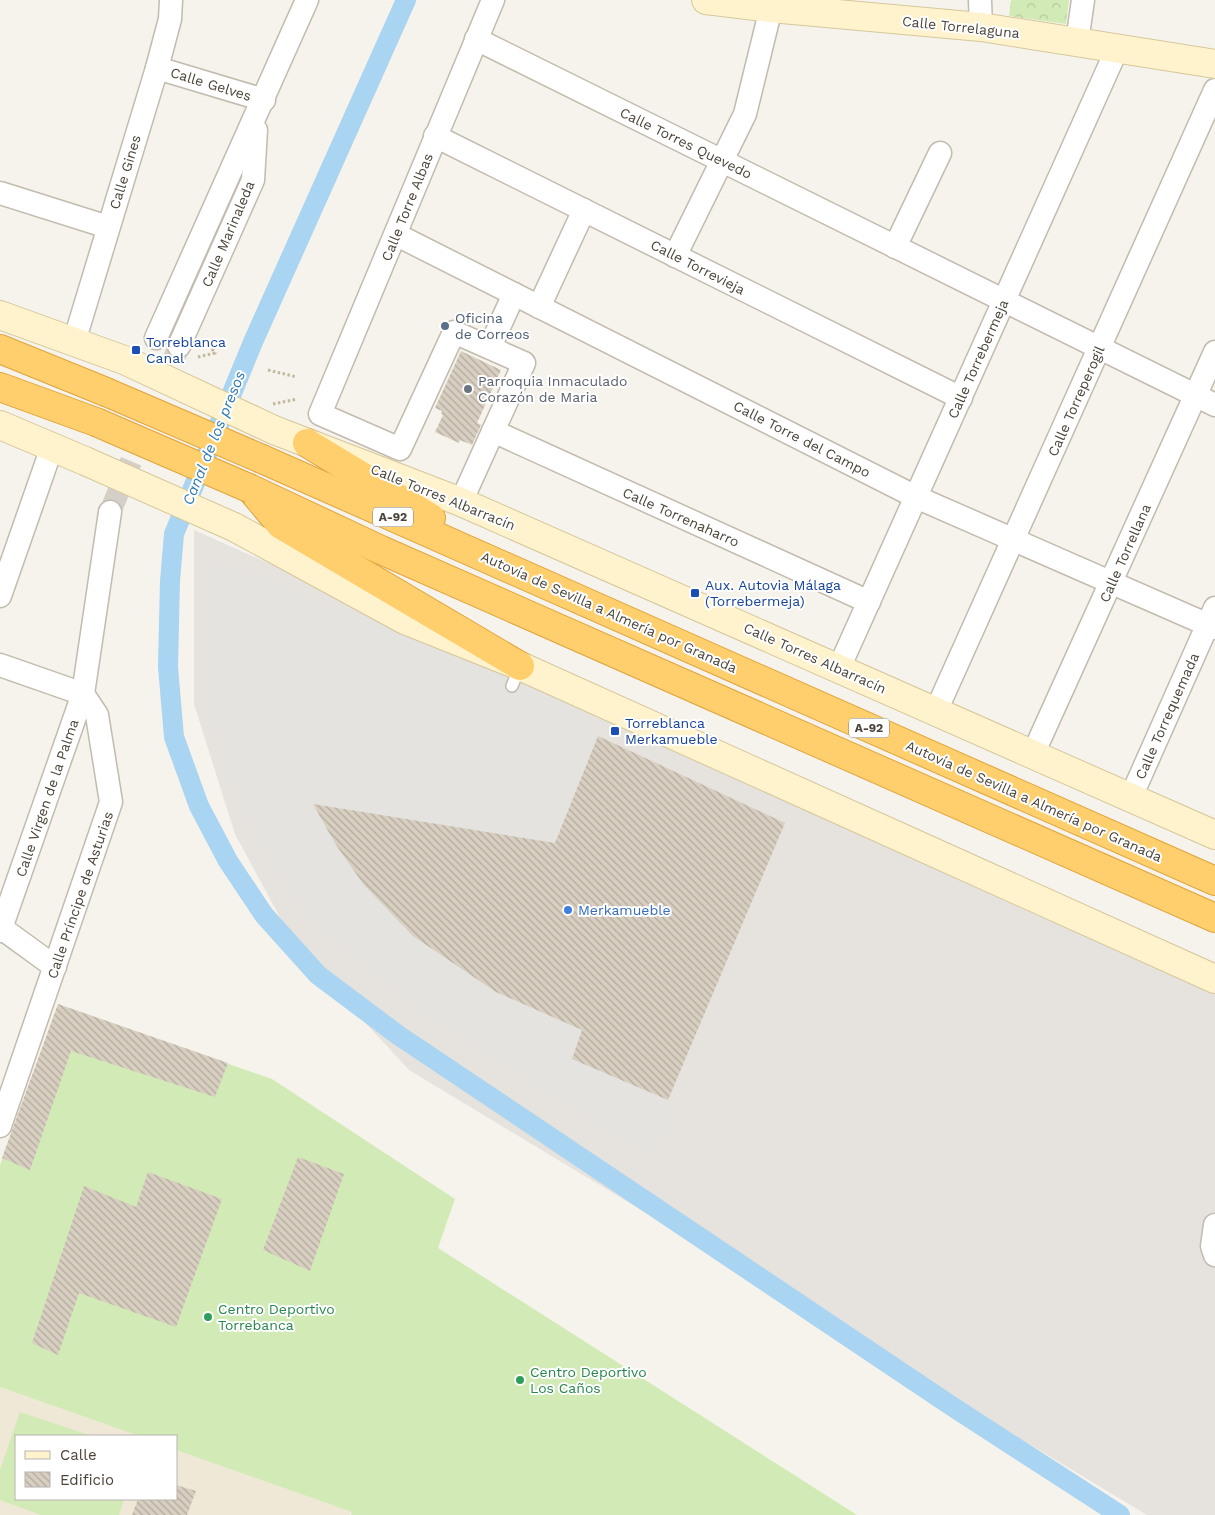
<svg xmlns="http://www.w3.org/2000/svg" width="1215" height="1515" viewBox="0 0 1215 1515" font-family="'Work Sans',sans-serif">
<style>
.industrial{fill:#e6e2dd}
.education{fill:#efe8d6}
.forest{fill:url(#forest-crowns)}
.garden{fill:#d2eab5}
.parking{fill:#e5e3e0}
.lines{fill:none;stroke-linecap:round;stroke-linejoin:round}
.canal{stroke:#a9d4f2;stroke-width:20}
.building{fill:url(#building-back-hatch)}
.street-tunnel{stroke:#d4d0c8;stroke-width:22;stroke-dasharray:22 11;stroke-linecap:butt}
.lane-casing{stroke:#c2bbae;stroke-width:14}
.street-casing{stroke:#c2bbae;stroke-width:25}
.secondary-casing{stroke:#d6c79b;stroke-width:30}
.highway-casing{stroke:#e0a43c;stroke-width:30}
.path{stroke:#c4b79f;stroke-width:3;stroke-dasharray:2.5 2.5;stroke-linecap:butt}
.lane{stroke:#fff;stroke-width:11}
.street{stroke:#fff;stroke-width:22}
.secondary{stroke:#fff3cd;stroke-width:28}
.highway{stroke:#ffcf6e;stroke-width:28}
.secondary-bridge-casing{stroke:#d6c79b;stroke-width:30;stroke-linecap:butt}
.highway-bridge-casing{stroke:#e0a43c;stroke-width:30;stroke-linecap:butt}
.secondary-bridge{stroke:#fff3cd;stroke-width:28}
.highway-bridge{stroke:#ffcf6e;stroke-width:28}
.service-dot{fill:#5c6f8a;stroke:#fff;stroke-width:2}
.transit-dot{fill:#1a4fb4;stroke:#fff;stroke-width:2}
.worship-dot{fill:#6b7280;stroke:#fff;stroke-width:2}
.shop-dot{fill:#3f7fe0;stroke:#fff;stroke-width:2}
.leisure-dot{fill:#2e9e5b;stroke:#fff;stroke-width:2}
.labels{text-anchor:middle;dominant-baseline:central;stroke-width:4;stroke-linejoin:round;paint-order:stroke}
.shield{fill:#fff;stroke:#817c74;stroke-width:1}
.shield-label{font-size:12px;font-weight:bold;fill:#4b4439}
.street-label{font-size:14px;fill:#4b4439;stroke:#fff}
.service-label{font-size:14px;fill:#4e5e75;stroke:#fff;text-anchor:start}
.transit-label{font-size:14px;fill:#164399;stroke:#fff;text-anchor:start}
.worship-label{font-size:14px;fill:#5b616d;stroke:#fff;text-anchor:start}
.shop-label{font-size:14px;fill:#366cbe;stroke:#fff;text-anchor:start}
.leisure-label{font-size:14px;fill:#27864d;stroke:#fff;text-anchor:start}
.water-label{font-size:15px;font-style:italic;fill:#2e7ab2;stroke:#fff}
</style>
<defs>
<pattern id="forest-crowns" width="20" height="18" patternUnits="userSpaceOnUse" patternTransform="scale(1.25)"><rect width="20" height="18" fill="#d2eab5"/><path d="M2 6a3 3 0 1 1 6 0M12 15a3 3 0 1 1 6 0" fill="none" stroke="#b6ca9c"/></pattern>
<pattern id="building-back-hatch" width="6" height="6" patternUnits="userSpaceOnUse" patternTransform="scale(1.25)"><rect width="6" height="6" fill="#d8cfc1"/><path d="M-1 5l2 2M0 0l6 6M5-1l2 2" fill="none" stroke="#b1aa9e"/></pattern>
</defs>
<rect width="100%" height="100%" fill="#f6f3ec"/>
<path class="industrial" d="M194,530L1215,985V1515H1147L409,1070L297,949L235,834L194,704Z"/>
<path class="education" d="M0,1387L139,1436H16V1499H176V1450L352,1512L350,1515H0Z"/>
<path class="forest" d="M1011,0H1069L1066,24L1009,16Z"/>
<g class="garden">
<path d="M58,1005L272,1079L455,1199L438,1248L857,1515H351L352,1512L176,1450V1436H139L0,1387V1165Z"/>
<path d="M20,1412L92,1436H16V1499H124L119,1515H41L0,1500V1470Z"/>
</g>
<path class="parking" d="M216,561L567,702L598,736L555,843L313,804L336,845L364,885L413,936L496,992L582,1030L572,1059L675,1103L651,1155L430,1016L318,923L294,892L254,826L237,789L226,757L218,725L212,664Z"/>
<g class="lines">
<path class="canal" d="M406,0L253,342L174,534L170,581L168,667L174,737L199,806L228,861L264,915L318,975L398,1035L953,1407L1120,1515"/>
</g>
<g class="building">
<path d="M461,351L501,370L477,423L481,425L472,445L460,440L459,443L435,432L443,415L441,414L442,411L435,408Z"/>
<path d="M598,736L785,823L668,1100L572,1059L582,1030L496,992L413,936L364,885L336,845L313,804L555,843Z"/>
<path d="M58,1004L228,1063L215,1097L71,1051L30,1170L2,1158Z"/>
<path d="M298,1157L344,1174L310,1271L263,1250Z"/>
<path d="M148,1172L222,1199L176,1327L79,1293L58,1355L32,1343L84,1186L136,1207Z"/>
<path d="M176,1485L196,1491L187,1515H132L138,1499H176Z"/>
</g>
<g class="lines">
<path class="street-tunnel" d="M110,512L179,346"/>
<defs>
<path id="lane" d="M512,686L520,666"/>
<g id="street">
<path d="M980,0L981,27"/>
<path d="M476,39L1215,405"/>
<path d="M1077,42L1083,0"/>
<path d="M157,68L264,100"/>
<path d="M435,136L961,398"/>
<path d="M0,193L108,227"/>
<path d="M397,235L916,497L1215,628"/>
<path d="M895,247L940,153"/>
<path d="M675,256L745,114L771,8"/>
<path d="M539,307L584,210"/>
<path d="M156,338L307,0"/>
<path d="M74,342L157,68L170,19L171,0"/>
<path d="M179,346L253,180L256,130"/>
<path d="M490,347L514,294"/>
<path d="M493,431L869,602"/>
<path d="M461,502L524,363L454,332L400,449L320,414L493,0"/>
<path d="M0,596L52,447"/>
<path d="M0,665L83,694"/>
<path d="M839,668L1117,49"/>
<path d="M936,711L1215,90"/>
<path d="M1033,754L1215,352"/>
<path d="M1131,797L1215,608"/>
<path d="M0,927L55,967"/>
<path d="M0,931L83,694L110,512"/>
<path d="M0,1126L111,802L97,715L83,694"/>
<path d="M1215,1225L1212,1246L1215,1255"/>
</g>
<g id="secondary">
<path d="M706,0L771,8L981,27L1215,64"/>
<path d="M0,315L124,360"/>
<path d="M0,425L85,461"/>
<path d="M274,430L461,502L1215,835"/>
<path d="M234,527L405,620L520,666L1215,979"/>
</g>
<g id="highway">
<path d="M0,349L106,392"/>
<path d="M0,387L96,422"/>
<path d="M307,443L431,518"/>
<path d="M262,459L1215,881"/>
<path d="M251,489L381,550L1215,918"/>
<path d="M255,494L281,525L520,666"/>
</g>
</defs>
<use href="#lane" class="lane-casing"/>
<use href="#street" class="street-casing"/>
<use href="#secondary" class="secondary-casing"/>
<use href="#highway" class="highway-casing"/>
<g class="path">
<path d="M198,357L215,353L207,342"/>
<path d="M268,370L297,377"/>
<path d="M273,404L297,399"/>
</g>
<use href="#lane" class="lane"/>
<use href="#street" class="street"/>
<use href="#secondary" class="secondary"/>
<use href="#highway" class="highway"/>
<defs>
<g id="secondary-bridge">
<path d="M124,360L274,430"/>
<path d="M85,461L234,527"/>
</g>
<g id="highway-bridge">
<path d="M106,392L262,459"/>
<path d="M96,422L251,489"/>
</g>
</defs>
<use href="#secondary-bridge" class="secondary-bridge-casing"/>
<use href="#highway-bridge" class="highway-bridge-casing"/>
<use href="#secondary-bridge" class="secondary-bridge"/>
<use href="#highway-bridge" class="highway-bridge"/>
</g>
<circle class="service-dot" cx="445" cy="326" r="5"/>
<g class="transit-dot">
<rect x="131" y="345" width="10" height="10" rx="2.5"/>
<rect x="690" y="588" width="10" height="10" rx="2.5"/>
<rect x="610" y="726" width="10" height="10" rx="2.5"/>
</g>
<circle class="worship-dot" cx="468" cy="389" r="5"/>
<circle class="shop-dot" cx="568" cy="910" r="5"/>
<g class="leisure-dot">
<circle cx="208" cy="1317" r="5"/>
<circle cx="520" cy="1380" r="5"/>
</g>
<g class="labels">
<g class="shield">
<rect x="373" y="507.5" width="40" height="19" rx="4"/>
<rect x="849" y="718.5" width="40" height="19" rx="4"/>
</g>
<g class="shield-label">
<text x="393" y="517">A-92</text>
<text x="869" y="728">A-92</text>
</g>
<g class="street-label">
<text transform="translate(961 27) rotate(6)">Calle Torrelaguna</text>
<text transform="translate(211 84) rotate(17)">Calle Gelves</text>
<text transform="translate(686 143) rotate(26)">Calle Torres Quevedo</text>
<text transform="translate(125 172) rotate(-73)">Calle Gines</text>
<text transform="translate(407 207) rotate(-68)">Calle Torre Albas</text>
<text transform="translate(228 234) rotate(-67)">Calle Marinaleda</text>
<text transform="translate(698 267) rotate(27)">Calle Torrevieja</text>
<text transform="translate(978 359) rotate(-66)">Calle Torrebermeja</text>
<text transform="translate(1076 401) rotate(-66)">Calle Torreperogil</text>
<text transform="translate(802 439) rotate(27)">Calle Torre del Campo</text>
<text transform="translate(443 497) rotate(22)">Calle Torres Albarracín</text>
<text transform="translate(681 517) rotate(24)">Calle Torrenaharro</text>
<text transform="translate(1125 553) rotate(-66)">Calle Torrellana</text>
<text transform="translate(609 612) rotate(24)">Autovía de Sevilla a Almería por Granada</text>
<text transform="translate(815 658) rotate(24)">Calle Torres Albarracín</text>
<text transform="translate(1167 716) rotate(-66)">Calle Torrequemada</text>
<text transform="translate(47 798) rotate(-71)">Calle Virgen de la Palma</text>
<text transform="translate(1034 801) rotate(24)">Autovía de Sevilla a Almería por Granada</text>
<text transform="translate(80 895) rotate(-71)">Calle Príncipe de Asturias</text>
</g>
<g class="service-label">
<text x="455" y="318">Oficina<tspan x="455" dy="16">de Correos</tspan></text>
</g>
<g class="transit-label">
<text x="146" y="342">Torreblanca<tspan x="146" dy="16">Canal</tspan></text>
<text x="705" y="585">Aux. Autovia Málaga<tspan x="705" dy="16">(Torrebermeja)</tspan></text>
<text x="625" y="723">Torreblanca<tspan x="625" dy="16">Merkamueble</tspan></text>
</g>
<g class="worship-label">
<text x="478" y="381">Parroquia Inmaculado<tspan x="478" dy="16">Corazón de Maria</tspan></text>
</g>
<g class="shop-label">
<text x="578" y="910">Merkamueble</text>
</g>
<g class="leisure-label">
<text x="218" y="1309">Centro Deportivo<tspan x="218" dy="16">Torrebanca</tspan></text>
<text x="530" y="1372">Centro Deportivo<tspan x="530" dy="16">Los Caños</tspan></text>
</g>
<g class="water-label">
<text transform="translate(214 438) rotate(-68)">Canal de los presos</text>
</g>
</g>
<rect x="15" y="1435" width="162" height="65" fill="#ffffff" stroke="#b7b4b0"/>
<rect x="25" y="1451" width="25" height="8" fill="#fff3cd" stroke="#b7b4b0"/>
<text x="60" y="1460" font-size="15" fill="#4b4439">Calle</text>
<rect x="25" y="1472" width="25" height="15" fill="url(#building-back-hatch)" stroke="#b7b4b0"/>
<text x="60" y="1485" font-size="15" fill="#4b4439">Edificio</text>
</svg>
